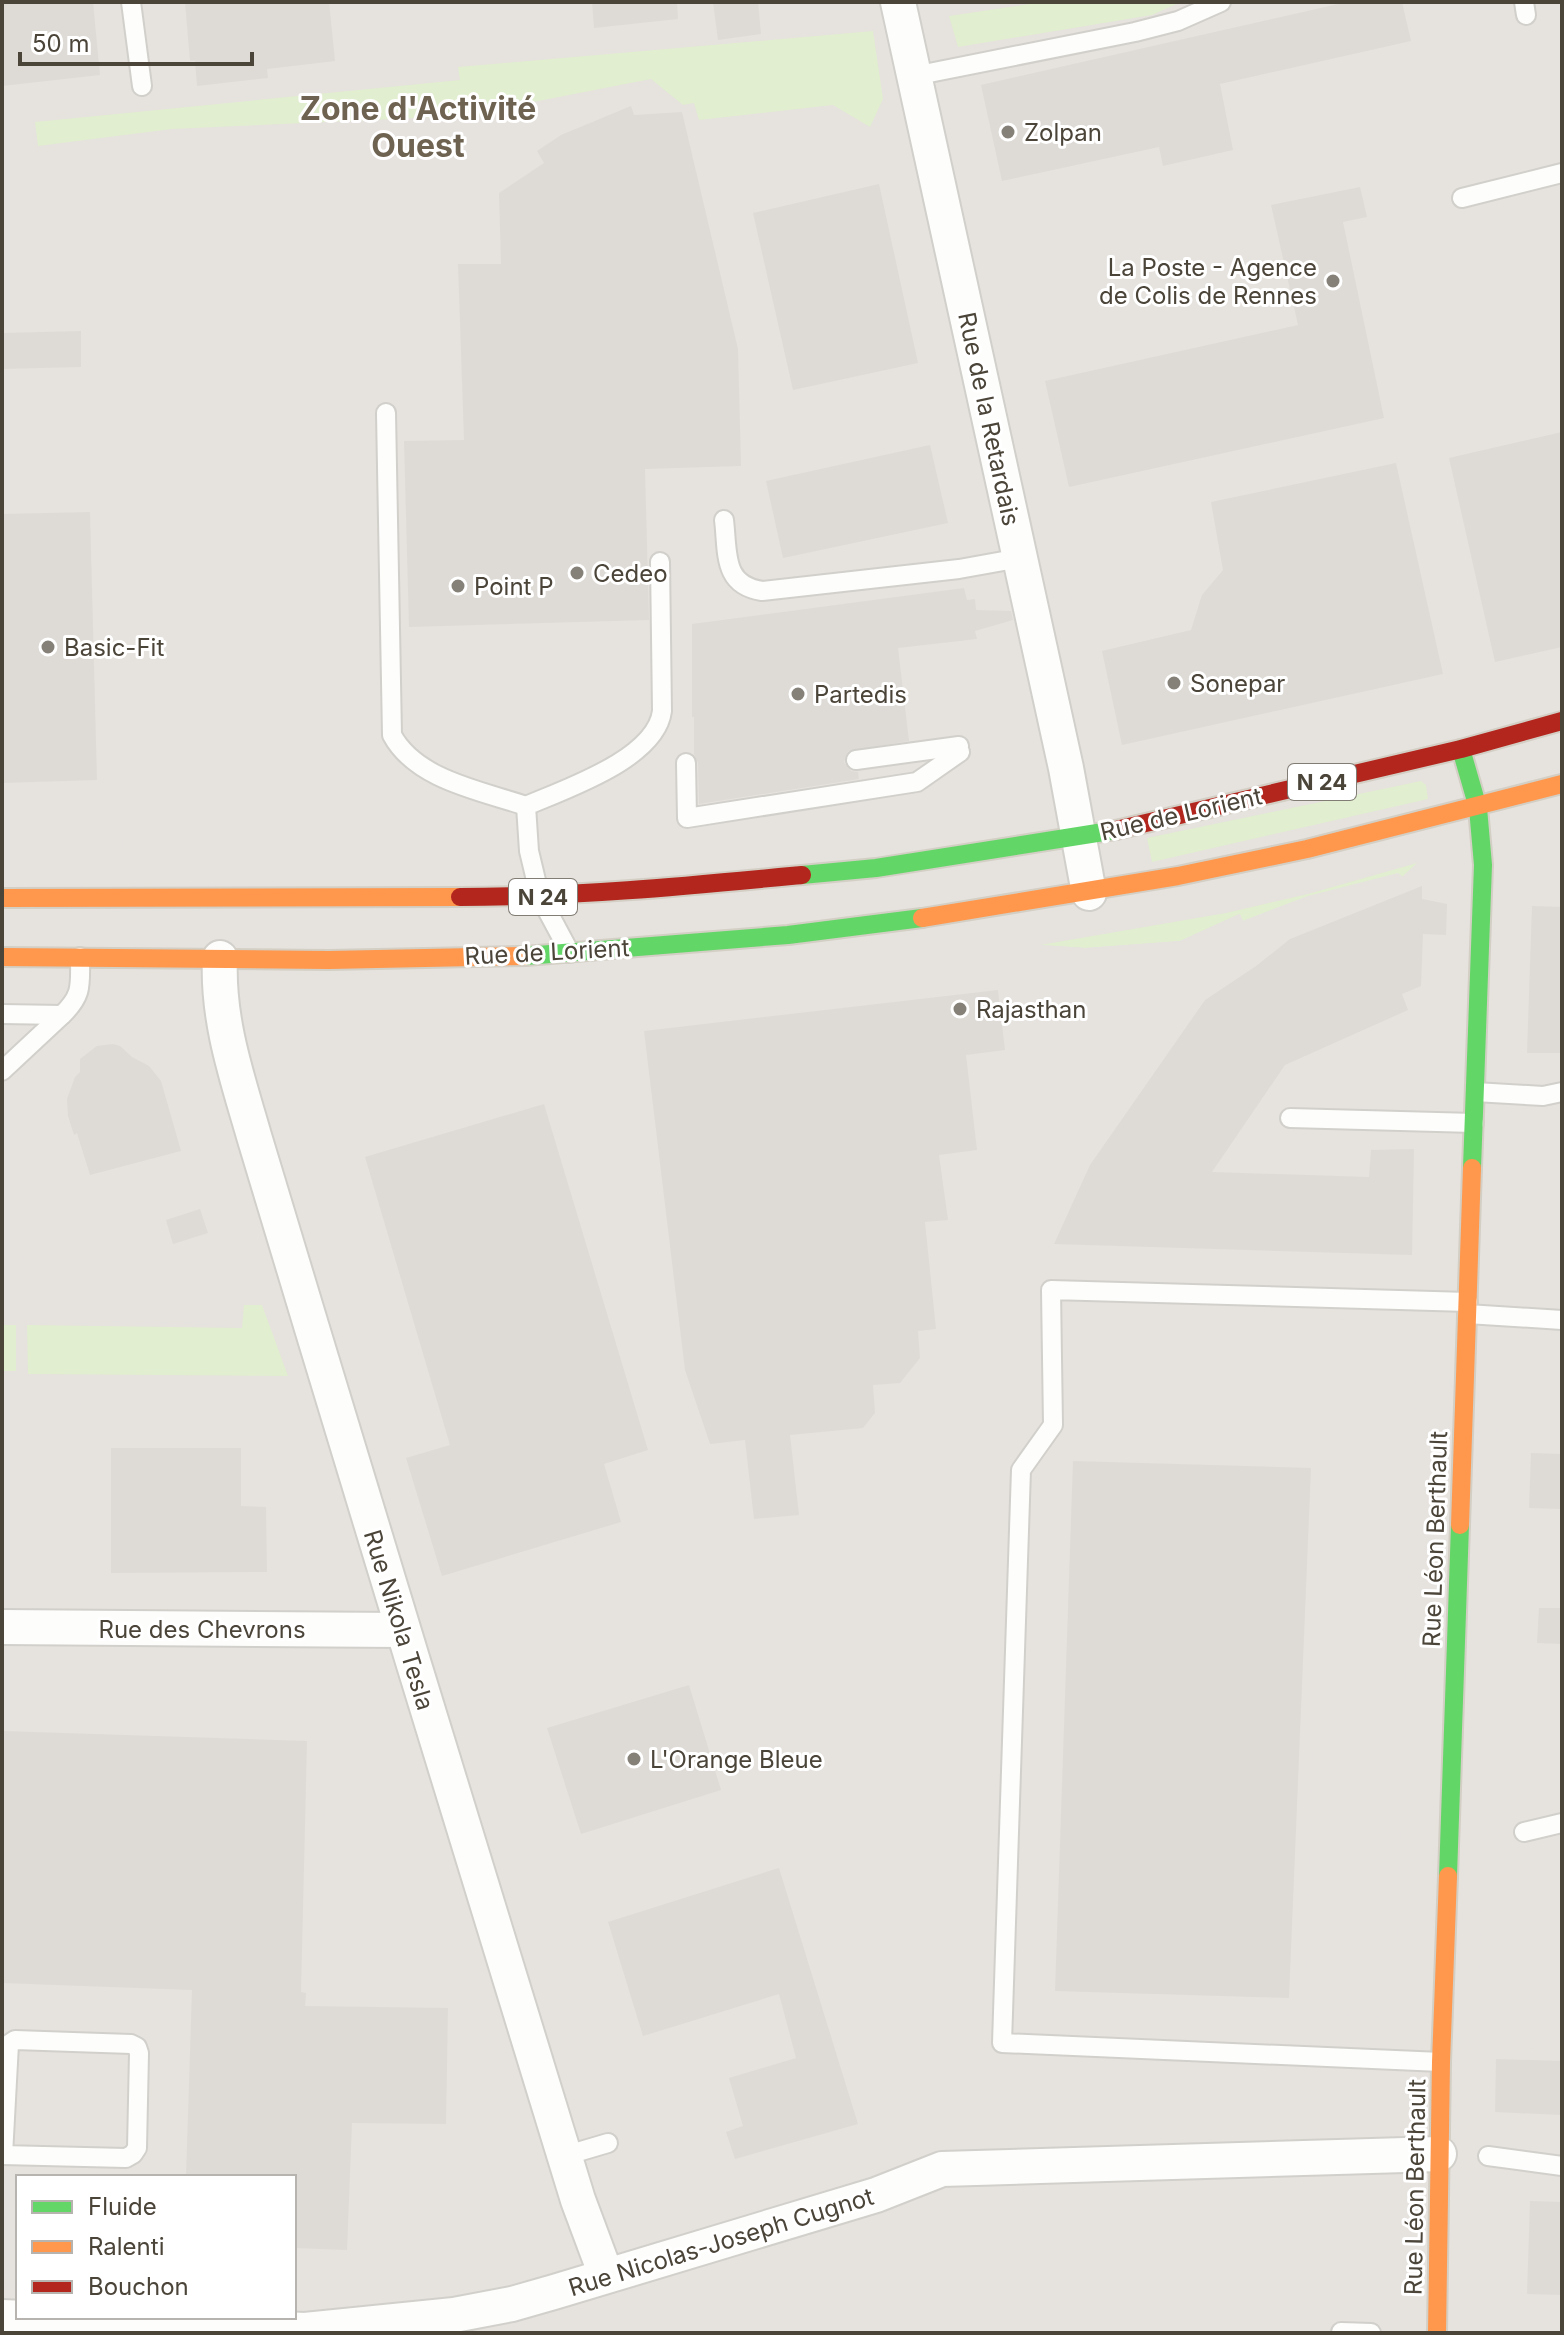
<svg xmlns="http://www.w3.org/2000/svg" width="1564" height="2335" viewBox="0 0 1564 2335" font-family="Inter,sans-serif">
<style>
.industrial{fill:#e6e2de;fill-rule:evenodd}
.green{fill:#e1eecf}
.parking{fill:#e6e3df;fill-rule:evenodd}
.building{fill:#dedbd6}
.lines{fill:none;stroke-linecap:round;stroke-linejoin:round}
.lane-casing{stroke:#d2d0cb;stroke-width:22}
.street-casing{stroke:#d2d0cb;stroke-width:38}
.fast-casing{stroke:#d3cfc5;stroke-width:22}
.slow-casing{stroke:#d3cfc5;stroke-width:22}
.jam-casing{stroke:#d3cfc5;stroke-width:22}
.lane{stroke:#fdfdfc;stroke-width:18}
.street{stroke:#fdfdfc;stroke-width:34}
.fast{stroke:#63d668;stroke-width:18}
.slow{stroke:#ff974d;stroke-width:18}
.jam{stroke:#b3261e;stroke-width:18}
.poi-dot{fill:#868178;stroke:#fff;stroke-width:3}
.labels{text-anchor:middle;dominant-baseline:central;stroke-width:6;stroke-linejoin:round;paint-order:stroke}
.shield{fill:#fff;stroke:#817c74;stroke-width:2}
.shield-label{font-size:22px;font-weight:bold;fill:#4b4439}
.poi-label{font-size:24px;fill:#4b4439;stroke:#fff;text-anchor:start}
.street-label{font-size:24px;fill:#4b4439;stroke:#fff}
.district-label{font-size:32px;font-weight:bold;fill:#6e6250;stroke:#fff}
</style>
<rect width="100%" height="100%" fill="#f4f2ee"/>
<path class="industrial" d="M2,2H1562V2333H2ZM18,2177H294V2317H18Z"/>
<g class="green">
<path d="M1043,2H1181L1152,15L958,47L949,16Z"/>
<path d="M873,31L883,99L870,127L833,105L699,120L694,103L683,105L651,79L523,104L483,115L172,129L38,146L35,122L460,80L458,67Z"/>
<path d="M1421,781L1426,785L1428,799L1152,862L1147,838Z"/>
<path d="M1417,863L1402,877L1308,896L1243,921L1239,914L1180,941L1086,948L1040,945L1226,913L1308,894Z"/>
<path d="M244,1305H262L288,1376L28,1374L27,1325L242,1328Z"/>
<rect x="2" y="1325" width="14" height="46"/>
</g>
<g class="parking">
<path d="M1368,52L1389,146L1265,173L1298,325L1025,384L993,231L1029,223L1002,181L1159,147L1164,165L1233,150L1220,84Z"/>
<path d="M841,116L844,135L870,134L879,184L721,219L709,166L741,159L736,136Z"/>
<path d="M918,363L935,443L781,477L759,385L790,377L793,390Z"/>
<path d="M1207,483L1224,579L1202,595L1193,623V630L1102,651L1083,649L1052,517Z"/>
<path d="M948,523L959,569L879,578L870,540Z"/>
<path d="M647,648L649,717L656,754L675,787L676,848L376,861L375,796L410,730L407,649Z"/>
<path d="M987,650L1004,718L983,721L965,654Z"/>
<path d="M991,767L995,778L943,800L939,789Z"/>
<path d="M121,780L123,860L2,859V783Z"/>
<path d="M828,809L829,820L703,835L701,825Z"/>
<path d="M1398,873L1418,888L1256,966L1205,1000L1090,1165L1055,1240L1030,1266L949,1436L900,1383L920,1358L936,1329L925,1222L948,1219L939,1155L977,1150L966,1055L1005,1050L998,990L1000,949L1040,945L1086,948L1180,941L1240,914L1243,921L1308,896Z"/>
<path d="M618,993L644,1031L675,1284L629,1289L566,1067L562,996Z"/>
<path d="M21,1096L45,1102L46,1096L67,1099L68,1116L74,1135L77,1133L90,1175L202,1144L220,1200L166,1218L169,1239L59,1240L60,1217L53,1216V1268L60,1270V1248H230L231,1272L241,1300L240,1324L24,1323L25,1300L13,1299L12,1323H2V1247H14V1270H23L24,1239L2,1235V1212Z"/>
<path d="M1507,1124L1562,1126V1141L1554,1170L1551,1205L1553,1247L1562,1278V1302L1501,1298Z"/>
<path d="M1220,1315L1394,1322L1393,1363L1416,1365L1411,1524L1406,1525L1405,1554L1308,1551L1311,1468L1176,1464L1180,1358L1183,1350L1199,1339H1219Z"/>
<path d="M1500,1331L1562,1333V1443L1496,1440Z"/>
<path d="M121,1377L261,1378L277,1424L296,1420L329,1532L285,1546L250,1446L120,1444Z"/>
<path d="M82,1381L81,1416H107L103,1598H2V1383Z"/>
<path d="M1318,1561L1409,1564L1395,2017L1305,2014Z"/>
<path d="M914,1571L909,1637L930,2015L947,2101L894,2117L728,1595Z"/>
<path d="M711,1629L717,1649L728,1646L773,1788L761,1793L771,1825L531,1900L527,1878L529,1842L507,1847L480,1757L498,1751L485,1724L500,1694ZM689,1685L721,1790L581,1834L548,1728Z"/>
<path d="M1486,1682L1562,1685V1803L1498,1801V1769L1483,1768Z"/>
<path d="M357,1715L379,1739L390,1736L394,1747L397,1759L386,1764L380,1770L378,1778L382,1791L408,1794L453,1945L443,1966V1991L387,1989V1966L341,1964V1940H320L326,1758L354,1748L329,1720Z"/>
<path d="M1483,1848L1540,1851L1537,1941L1561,1942L1557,2049L1477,2046Z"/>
<path d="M3,1997L153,2004V2038H184L180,2150L137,2148L139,2053L2,2039Z"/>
<path d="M714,2058L728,2108L719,2110L743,2187L628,2222L621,2200L612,2202L579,2099Z"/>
<path d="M2,2182L18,2183V2265L2,2264Z"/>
</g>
<g class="building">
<path d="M2,2H93L100,75L2,86Z"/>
<path d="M185,2H329L335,61L267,69L268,78L197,86L195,61H190Z"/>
<path d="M592,2H677L678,19L594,28Z"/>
<path d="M713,2H758L761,34L718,40Z"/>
<path d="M1347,2H1402L1411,41L1220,84L1233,150L1163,166L1159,147L1002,181L981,85Z"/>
<path d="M631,106L634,115L682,112L738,349L741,466L645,469L649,620L409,627L404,441L464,440L458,264H501L499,193L544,163L537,151L561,135Z"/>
<path d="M879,184L918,363L793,390L753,213Z"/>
<path d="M1360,187L1367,217L1343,222L1384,418L1069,487L1045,381L1298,325L1271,205Z"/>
<path d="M81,331V367L2,369V333Z"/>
<path d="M1562,432V647L1495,662L1449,458Z"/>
<path d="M930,445L948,523L783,558L766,481Z"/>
<path d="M1396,463L1443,674L1122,745L1102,651L1191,630L1202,595L1223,570L1211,502Z"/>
<path d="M90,512L97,780L2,783V514Z"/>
<path d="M964,588L967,600L975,599L976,610L1011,611L1013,620L975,631L977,639L898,648L909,741L848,751L844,762L851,771L858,772L859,779L699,804L698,763L694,754V717H692V624Z"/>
<path d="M1422,886V899L1447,904L1446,935L1423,934L1421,986L1402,994L1408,1010L1285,1065L1212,1172L1369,1177L1371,1150L1414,1149L1412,1255L1054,1244L1090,1165L1205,1000L1256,966L1290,939Z"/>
<path d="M1532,906L1562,907V1053H1527Z"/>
<path d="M998,990L1005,1050L966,1055L977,1150L939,1155L948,1220L925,1222L936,1329L918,1331L920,1358L900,1383L873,1385L875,1413L863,1428L790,1435L799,1515L754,1519L745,1440L710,1444L685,1370L644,1031Z"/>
<path d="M113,1044L120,1046L132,1057L149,1066L161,1081L181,1151L90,1175L77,1133L74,1135L68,1116L67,1099L75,1077L80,1072V1059L97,1046Z"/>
<path d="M544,1104L648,1450L604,1464L621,1522L442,1576L406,1458L450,1445L365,1157Z"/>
<path d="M200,1209L208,1233L173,1244L166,1220Z"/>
<path d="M111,1448H241V1506L266,1507L267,1572L111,1573Z"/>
<path d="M1531,1453L1562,1454V1509L1529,1508Z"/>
<path d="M1073,1461L1311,1468L1289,1998L1055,1991Z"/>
<path d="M1539,1608H1562V1644L1537,1643Z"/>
<path d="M689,1685L721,1790L581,1834L547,1728Z"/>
<path d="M2,1731L307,1741L301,1992L306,1993L305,2006L448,2008L446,2124L352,2123L347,2250L294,2248V2177H186L192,1990L2,1983Z"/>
<path d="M779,1868L858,2124L735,2159L726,2132L743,2126L729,2078L796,2058L779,1994L643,2036L608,1922Z"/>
<path d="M1496,2059L1562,2061V2115L1495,2112Z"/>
<path d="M1530,2201L1562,2202V2295L1527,2294Z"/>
</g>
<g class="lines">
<defs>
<g id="lane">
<path d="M131,2L142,86"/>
<path d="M1524,2L1526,15"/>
<path d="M914,76L1135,32L1178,21L1221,2"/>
<path d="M1462,198L1562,173"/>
<path d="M386,413L392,735C416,780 482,791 526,806"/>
<path d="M724,520C728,552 722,585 762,591L959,569L1020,558"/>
<path d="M856,760L959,746"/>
<path d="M686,763L687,818L917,782L960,752"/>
<path d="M570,953L540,897L529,851L526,806C565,789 656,759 662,711L660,562"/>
<path d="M2,1014L62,1015C83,995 80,985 80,957"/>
<path d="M2,1071L62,1015"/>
<path d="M1475,1092L1543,1096L1562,1092"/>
<path d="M1290,1118L1474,1123"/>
<path d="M1467,1314L1562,1320"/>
<path d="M1524,1832L1562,1823"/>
<path d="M1441,2062L1002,2043L1021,1470L1053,1425L1051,1290L1468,1302"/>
<path d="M2,2155L126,2158L133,2154L137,2148L139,2053L137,2047L131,2044L15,2040L9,2044L3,2155"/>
<path d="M564,2156L608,2143"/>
<path d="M1488,2156L1562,2166"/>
<path d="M1341,2332L1371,2333"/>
</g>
<g id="street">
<path d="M898,2L1066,768L1089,893"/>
<path d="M220,958C217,1020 237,1077 254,1136C274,1202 294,1269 314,1335C400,1624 491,1911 578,2200L606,2275"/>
<path d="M2,1627L402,1630"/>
<path d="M2,2317L305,2330L454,2315L512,2304L554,2292L876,2195L942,2169L1439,2154"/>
</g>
<g id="fast">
<path d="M1461,749L1478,808L1483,865L1472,1168"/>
<path d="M802,875L876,868L1116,830"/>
<path d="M525,956L788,935L922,918"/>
<path d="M1448,1876L1460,1525"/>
</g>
<g id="slow">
<path d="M2,898L460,897"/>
<path d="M922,918L1178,876L1307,849L1562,784"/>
<path d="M2,957L329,960L525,956"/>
<path d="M1460,1525L1472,1168"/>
<path d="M1437,2333L1441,2062L1448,1876"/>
</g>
<g id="jam">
<path d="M1116,830L1461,749L1562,721"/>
<path d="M460,897C574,897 687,886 802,875"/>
</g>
</defs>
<use href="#lane" class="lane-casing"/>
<use href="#street" class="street-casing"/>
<use href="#fast" class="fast-casing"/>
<use href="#slow" class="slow-casing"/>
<use href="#jam" class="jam-casing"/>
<use href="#lane" class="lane"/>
<use href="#street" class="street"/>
<use href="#fast" class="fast"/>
<use href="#slow" class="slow"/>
<use href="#jam" class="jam"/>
</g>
<g class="poi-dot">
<circle cx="1008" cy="132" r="8"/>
<circle cx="1333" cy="281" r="8"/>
<circle cx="577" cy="573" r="8"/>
<circle cx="458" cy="586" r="8"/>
<circle cx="48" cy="647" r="8"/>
<circle cx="1174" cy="683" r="8"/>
<circle cx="798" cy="694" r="8"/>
<circle cx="960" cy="1009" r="8"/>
<circle cx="634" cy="1759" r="8"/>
</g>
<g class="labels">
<g class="shield">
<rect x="1288" y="764" width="68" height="36" rx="6"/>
<rect x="509" y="879" width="68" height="36" rx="6"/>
</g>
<g class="shield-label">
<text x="1322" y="782">N 24</text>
<text x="543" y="897">N 24</text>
</g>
<g class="poi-label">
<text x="1024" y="132">Zolpan</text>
<text x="1317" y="267" text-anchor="end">La Poste - Agence<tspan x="1317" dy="28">de Colis de Rennes</tspan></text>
<text x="593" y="573">Cedeo</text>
<text x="474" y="586">Point P</text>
<text x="64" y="647">Basic-Fit</text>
<text x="1190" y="683">Sonepar</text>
<text x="814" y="694">Partedis</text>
<text x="976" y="1009">Rajasthan</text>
<text x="650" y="1759">L'Orange Bleue</text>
</g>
<g class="street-label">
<text transform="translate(989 419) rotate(78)">Rue de la Retardais</text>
<text transform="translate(1181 814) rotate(-13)">Rue de Lorient</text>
<text transform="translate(547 952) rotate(-3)">Rue de Lorient</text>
<text transform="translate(1435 1539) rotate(-88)">Rue Léon Berthault</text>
<text transform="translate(399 1620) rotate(73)">Rue Nikola Tesla</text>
<text x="202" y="1629">Rue des Chevrons</text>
<text transform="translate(1415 2187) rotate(-89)">Rue Léon Berthault</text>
<text transform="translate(721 2242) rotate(-17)">Rue Nicolas-Joseph Cugnot</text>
</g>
<g class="district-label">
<text x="418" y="108">Zone d'Activité<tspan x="418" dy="37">Ouest</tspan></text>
</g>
</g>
<rect width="1564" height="2335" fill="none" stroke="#4b4439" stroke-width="8"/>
<rect x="16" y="2175" width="280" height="144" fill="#ffffff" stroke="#b7b4b0" stroke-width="2"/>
<rect x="32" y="2201" width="40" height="12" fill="#63d668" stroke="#b7b4b0" stroke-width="2"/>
<text x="88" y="2215" font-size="24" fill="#4b4439">Fluide</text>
<rect x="32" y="2241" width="40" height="12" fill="#ff974d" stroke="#b7b4b0" stroke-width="2"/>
<text x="88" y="2255" font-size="24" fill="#4b4439">Ralenti</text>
<rect x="32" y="2281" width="40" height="12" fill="#b3261e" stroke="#b7b4b0" stroke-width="2"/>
<text x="88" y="2295" font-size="24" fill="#4b4439">Bouchon</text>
<path d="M20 52v12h232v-12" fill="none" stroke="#4b4439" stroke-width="4"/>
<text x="32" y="52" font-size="24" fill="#4b4439" stroke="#ffffff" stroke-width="6" paint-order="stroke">50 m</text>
</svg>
